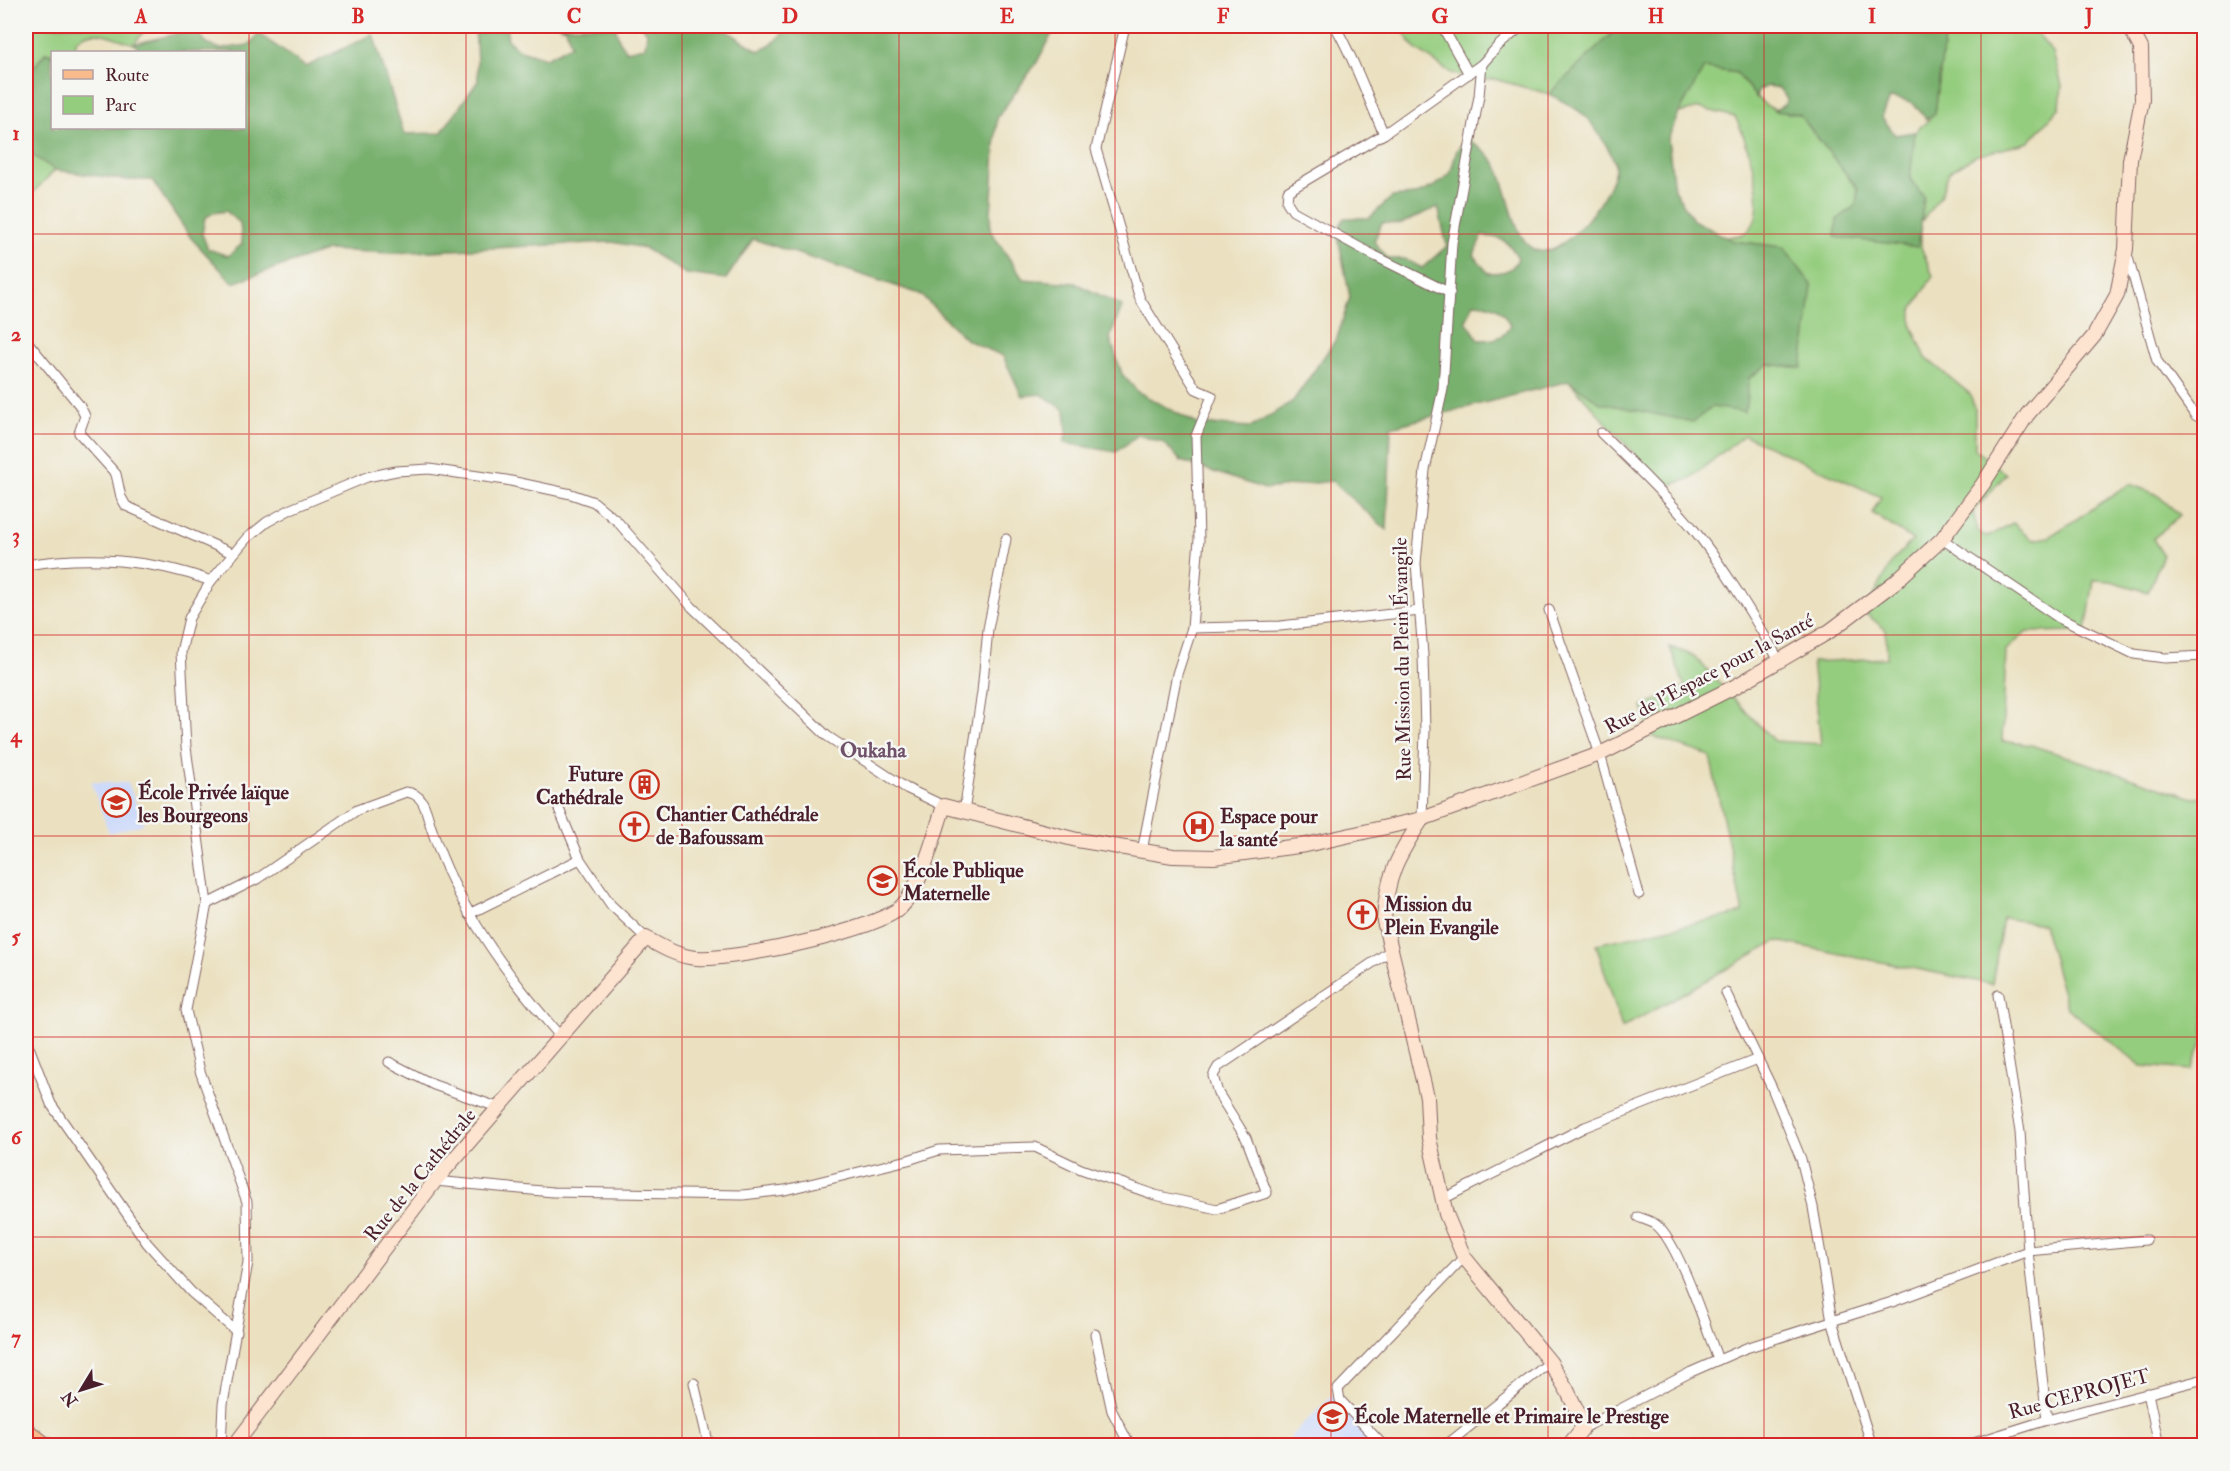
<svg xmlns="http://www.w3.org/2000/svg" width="2230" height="1471" viewBox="0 0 2230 1471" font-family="'IM FELL Double Pica',serif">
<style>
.built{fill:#cedafa}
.green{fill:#95cd7f;stroke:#707655;stroke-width:1.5}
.forest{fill:#78b06e;stroke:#61684c;stroke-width:1.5;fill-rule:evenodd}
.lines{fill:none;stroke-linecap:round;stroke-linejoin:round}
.street-casing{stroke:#826360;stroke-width:11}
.secondary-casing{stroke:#826360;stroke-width:16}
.primary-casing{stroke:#826360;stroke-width:17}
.street{stroke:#fff;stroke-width:9}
.secondary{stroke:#fde4d1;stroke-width:14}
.primary{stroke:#fabb8c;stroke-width:15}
.grid{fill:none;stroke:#d62828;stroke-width:1.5;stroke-opacity:0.55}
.labels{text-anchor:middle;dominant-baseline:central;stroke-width:5;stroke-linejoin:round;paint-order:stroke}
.street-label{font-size:20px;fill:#4a1f2b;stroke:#f6f6f2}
.poi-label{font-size:20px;font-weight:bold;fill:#4a1f2b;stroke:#f6f6f2;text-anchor:start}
.neighbourhood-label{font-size:21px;font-weight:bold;fill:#6f516a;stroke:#f6f6f2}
.neatline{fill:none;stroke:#d62828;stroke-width:2}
.grid-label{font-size:20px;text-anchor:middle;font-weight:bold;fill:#d62828}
</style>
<rect width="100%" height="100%" fill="#f6f6f2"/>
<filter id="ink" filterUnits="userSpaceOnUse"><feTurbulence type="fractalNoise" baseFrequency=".0167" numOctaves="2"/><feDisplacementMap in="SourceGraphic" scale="12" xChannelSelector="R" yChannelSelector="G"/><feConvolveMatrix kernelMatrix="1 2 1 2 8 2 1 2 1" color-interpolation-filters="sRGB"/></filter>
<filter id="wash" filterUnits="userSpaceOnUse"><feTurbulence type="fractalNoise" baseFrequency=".008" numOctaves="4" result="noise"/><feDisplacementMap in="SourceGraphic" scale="24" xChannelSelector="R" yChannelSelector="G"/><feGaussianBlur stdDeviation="1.35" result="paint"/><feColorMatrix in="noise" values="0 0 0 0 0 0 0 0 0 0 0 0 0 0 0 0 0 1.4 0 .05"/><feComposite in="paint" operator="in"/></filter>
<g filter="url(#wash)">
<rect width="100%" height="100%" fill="#ebe1c1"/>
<g class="built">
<path d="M91,782L128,783L144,824L109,833Z"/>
<path d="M1333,1395L1381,1445H1297L1290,1437Z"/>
</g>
<g class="green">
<path d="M26,26H148L134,44C114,39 95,24 76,41L75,52H52V55L46,52L26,77Z"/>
<path d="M1400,26H1620L1549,94L1494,79L1483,80L1453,74L1414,48Z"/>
<path d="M1941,26H2027L2035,31L2053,53L2062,85L2060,107L2029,142L1975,156L1949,172L1940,197L1921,222V247L1933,276L1912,310V326L1926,358L1970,394L1975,409V449L2006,474L1973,512L1978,531L1987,537L2013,523L2033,540L2049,537L2130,484L2156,494L2180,515L2153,539L2163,555L2148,592L2111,581L2094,580L2086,631L2027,632L2006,650L2002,741L2031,745L2193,798L2204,797V1038L2191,1070L2142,1066L2067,1008L2043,924L2003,918L1992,984L1776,941L1622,1028L1596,944L1743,913L1710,756L1651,736L1642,707L1685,687L1670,647L1694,656L1774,741L1821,744L1812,662L1887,658L1886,630L1865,613L1893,560L1913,540L1872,513L1881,497L1744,435L1689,479L1664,487L1569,381L1601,403L1712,407L1768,364L1801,368L1783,247L1733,241L1727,237C1735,236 1743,236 1749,230C1770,209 1747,139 1735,117L1699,108L1679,113L1704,68L1737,73C1761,102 1759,109 1799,114L1858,189L1856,206L1837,220L1918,247L1924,197L1910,179L1915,132L1935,114L1945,31Z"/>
<path d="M26,143L34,156L55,170L26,200Z"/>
</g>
<path class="forest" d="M475,26H506L508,40L517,49L546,58L571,45L566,28L559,26H615L619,40L626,51L645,47L647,32L641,26H719L759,51L776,41L789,26H1056L1037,62L997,118L990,230L1023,279L1075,283L1122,306L1110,338L1122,374L1138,392L1197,424L1252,427L1293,401L1337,338L1350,297L1337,232L1344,218H1369L1392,197L1415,195L1435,186L1450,174L1457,150L1467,138C1476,146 1492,155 1497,166C1508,186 1513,238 1533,249C1562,265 1616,189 1615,166C1615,156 1592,122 1584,115C1575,107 1560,100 1549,94L1620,26H1669L1674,30L1675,26H1941L1945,31L1935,114L1926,119C1917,103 1909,99 1890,98L1882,117L1895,135L1915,132L1910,179L1924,197L1918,247L1835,237L1837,220L1856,205L1858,189L1799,114L1774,111L1784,105L1787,99L1779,88L1768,86L1759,90L1756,97L1737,73L1704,68L1679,113L1668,139L1674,189L1693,220L1733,241L1783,247L1812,285L1802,368L1768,364L1749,378L1745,412L1712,407L1693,422L1601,403L1569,381L1391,427L1387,530L1332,481L1265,489L1181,461L1164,443L1138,435L1116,452L1064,443L1067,432L1065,410L1041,394L1022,396L1003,356L967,340L920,294L753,239L726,279L686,274L644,248L612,242L391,253L327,250L233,283L191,238L152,180H129L55,170L34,156L26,143V77L46,52L52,55V128H244V52H142L134,44L196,29L207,44L221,49L249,45L259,34L306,67L373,34L404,134L441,133L478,81ZM1438,207L1447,246L1422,268L1405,259H1388L1374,241L1382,223L1400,224ZM226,211L240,223L242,244L228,256L208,249L202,234L205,218L213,213ZM1482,236C1502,237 1509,241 1518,258C1513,272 1502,273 1488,273L1474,255ZM1474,303C1493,304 1501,307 1510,325C1505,339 1493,340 1479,340L1466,321Z"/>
</g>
<g filter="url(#ink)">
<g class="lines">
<defs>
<g id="street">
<path d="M1125,26L1096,149L1140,299L1196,389L1212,396L1196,436L1199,539L1192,628L1177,674L1142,851"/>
<path d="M1335,26C1355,60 1367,97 1384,134"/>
<path d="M1442,26L1469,74"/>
<path d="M2127,254L2157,361L2195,415L2204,420"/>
<path d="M1450,293L1375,256L1293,211L1287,202L1288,191L1384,134L1482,64"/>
<path d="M26,340L80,406L85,416L79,433L116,474L121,497L126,506L232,553"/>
<path d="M1601,433C1632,463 1663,493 1691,526C1725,568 1753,616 1780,662"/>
<path d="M1942,539L2059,618L2134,654L2165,658L2204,656"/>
<path d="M26,565C86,555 153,559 211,581"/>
<path d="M1549,610L1600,754L1639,894"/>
<path d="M1192,628L1280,626L1420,611"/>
<path d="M556,802L580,859L611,905L646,938"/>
<path d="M964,812L982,692L988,629L1006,539"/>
<path d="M1422,819L1425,730L1423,655L1416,563L1425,470L1443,389L1452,243L1479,96L1482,64L1498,46L1522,26"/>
<path d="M207,904L257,879L357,810L406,792C426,794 426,814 432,830C458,909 506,974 560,1036"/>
<path d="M469,914L580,859"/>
<path d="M1726,993L1772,1088L1801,1159L1813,1207L1832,1321L1872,1446"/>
<path d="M1998,995L2020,1132L2028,1251L2047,1420"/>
<path d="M26,1039L51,1104L147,1243L191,1292L237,1332"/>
<path d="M389,1062L434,1085L500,1108"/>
<path d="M435,1181L553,1192L743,1195L785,1190L908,1160L939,1150L1035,1147L1081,1169L1155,1195L1217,1209L1267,1193L1246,1138L1218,1093L1213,1076L1218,1067L1390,951"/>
<path d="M1441,1200L1585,1127L1758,1059"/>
<path d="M1638,1217C1643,1219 1650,1221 1655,1224C1678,1240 1707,1331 1718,1360"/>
<path d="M1095,1334L1112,1411L1130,1446"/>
<path d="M694,1383L709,1446"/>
<path d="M2148,1393L2159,1446"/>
<path d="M1582,1429L1691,1372L1746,1348L1892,1302L2028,1251L2146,1240"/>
<path d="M221,1446L223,1404L248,1262L247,1202L200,1071L186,1010L207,904L186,747L181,652L189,618L211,581L246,539L267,522L291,509L367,477L396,471L429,469L506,480L571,494L594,502L617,521L692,607L827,736L906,788L944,806"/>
<path d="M1384,1446L1340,1400L1338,1389L1464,1257"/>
<path d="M1445,1446L1550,1362"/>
<path d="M1964,1446L2047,1420L2204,1379"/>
</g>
<g id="secondary">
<path d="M1422,819C1398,856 1386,876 1384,921L1427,1097L1429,1138L1446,1214L1464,1257L1550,1362L1567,1390L1580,1417L1582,1429L1568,1446"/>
<path d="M234,1446L435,1181L646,938C661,947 679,957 697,958C733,961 875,931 901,907C922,886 934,835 944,806L1077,840L1173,856L1214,857L1306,845L1422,819L1600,754L1736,686L1830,631L1895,582L1942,539L1983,484L2027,415L2094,336L2117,295L2126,249L2130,160L2142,100L2141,48L2129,26"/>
</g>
<path id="primary" d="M26,1430L47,1446"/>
</defs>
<use href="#street" class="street-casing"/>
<use href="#secondary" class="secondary-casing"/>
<use href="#primary" class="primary-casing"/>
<use href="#street" class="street"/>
<use href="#secondary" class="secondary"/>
<use href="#primary" class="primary"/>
</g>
</g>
<path class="grid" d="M249,26V1446M466,26V1446M682,26V1446M899,26V1446M1115,26V1446M1331,26V1446M1548,26V1446M1764,26V1446M1981,26V1446M26,234H2204M26,434H2204M26,635H2204M26,836H2204M26,1037H2204M26,1237H2204"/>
<defs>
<symbol id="building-ring" viewBox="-11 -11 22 22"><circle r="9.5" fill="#f6f6f2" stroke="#c8321e" stroke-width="1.5"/><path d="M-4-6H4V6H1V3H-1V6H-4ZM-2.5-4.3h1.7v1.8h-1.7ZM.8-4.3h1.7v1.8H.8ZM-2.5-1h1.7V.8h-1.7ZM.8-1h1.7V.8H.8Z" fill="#c8321e"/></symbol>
<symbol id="school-ring" viewBox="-11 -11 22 22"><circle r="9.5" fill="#f6f6f2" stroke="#c8321e" stroke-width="1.5"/><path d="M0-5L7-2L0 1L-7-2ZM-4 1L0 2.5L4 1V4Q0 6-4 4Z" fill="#c8321e"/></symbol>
<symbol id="church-ring" viewBox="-11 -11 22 22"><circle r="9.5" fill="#f6f6f2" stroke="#c8321e" stroke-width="1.5"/><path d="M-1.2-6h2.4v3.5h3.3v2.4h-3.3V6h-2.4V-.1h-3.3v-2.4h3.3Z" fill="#c8321e"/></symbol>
<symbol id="hospital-ring" viewBox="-11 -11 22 22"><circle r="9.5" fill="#f6f6f2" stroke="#c8321e" stroke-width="1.5"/><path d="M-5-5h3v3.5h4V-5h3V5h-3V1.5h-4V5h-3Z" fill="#c8321e"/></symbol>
</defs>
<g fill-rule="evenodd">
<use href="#building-ring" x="628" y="768" width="33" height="33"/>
<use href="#school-ring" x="100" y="786" width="33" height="33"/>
<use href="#church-ring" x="618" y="810" width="33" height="33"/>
<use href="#hospital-ring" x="1182" y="810" width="33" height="33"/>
<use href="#school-ring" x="866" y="864" width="33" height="33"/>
<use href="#church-ring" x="1346" y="898" width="33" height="33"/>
<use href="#school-ring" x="1316" y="1400" width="33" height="33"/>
</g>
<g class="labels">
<g class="street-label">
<text transform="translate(1402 659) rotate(-91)">Rue Mission du Plein Évangile</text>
<text transform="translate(1709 674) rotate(-28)">Rue de l'Espace pour la Santé</text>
<text transform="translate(420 1175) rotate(-51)">Rue de la Cathédrale</text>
<text transform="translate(2079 1394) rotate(-15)">Rue CEPROJET</text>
</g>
<g class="poi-label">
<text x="623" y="774" text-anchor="end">Future<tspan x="623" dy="23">Cathédrale</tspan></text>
<text x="138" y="792">École Privée laïque<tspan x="138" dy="23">les Bourgeons</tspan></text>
<text x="656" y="814">Chantier Cathédrale<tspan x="656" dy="23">de Bafoussam</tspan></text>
<text x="1220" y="816">Espace pour<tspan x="1220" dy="23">la santé</tspan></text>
<text x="903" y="870">École Publique<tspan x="903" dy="23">Maternelle</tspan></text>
<text x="1384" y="904">Mission du<tspan x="1384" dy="23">Plein Evangile</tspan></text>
<text x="1354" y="1416">École Maternelle et Primaire le Prestige</text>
</g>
<g class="neighbourhood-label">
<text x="873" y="750">Oukaha</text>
</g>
</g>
<rect width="2230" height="1471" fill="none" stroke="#f6f6f2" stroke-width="66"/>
<rect x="51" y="51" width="195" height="78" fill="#f6f6f2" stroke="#b1a0a2" stroke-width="1.5"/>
<rect x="63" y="70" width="30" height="9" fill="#fabb8c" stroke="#b1a0a2" stroke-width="1.5"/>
<text x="105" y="81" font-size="18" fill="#4a1f2b">Route</text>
<rect x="63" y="96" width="30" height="18" fill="#95cd7f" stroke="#b1a0a2" stroke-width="1.5"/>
<text x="105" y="111" font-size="18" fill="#4a1f2b">Parc</text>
<g transform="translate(81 1390) rotate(232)" stroke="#f6f6f2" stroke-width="4.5" paint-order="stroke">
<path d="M0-4.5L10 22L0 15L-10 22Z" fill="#4a1f2b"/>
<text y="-9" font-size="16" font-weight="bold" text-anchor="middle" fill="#4a1f2b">N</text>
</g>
<rect x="33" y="33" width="2164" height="1405" class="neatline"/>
<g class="grid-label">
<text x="141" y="23">A</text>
<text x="358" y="23">B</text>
<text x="574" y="23">C</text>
<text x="790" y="23">D</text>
<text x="1007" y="23">E</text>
<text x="1223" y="23">F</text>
<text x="1440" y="23">G</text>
<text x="1656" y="23">H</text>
<text x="1872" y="23">I</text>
<text x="2089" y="23">J</text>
<text x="16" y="140">1</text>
<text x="16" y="341">2</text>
<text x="16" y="542">3</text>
<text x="16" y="742">4</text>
<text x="16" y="943">5</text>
<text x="16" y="1144">6</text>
<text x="16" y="1344">7</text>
</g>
</svg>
